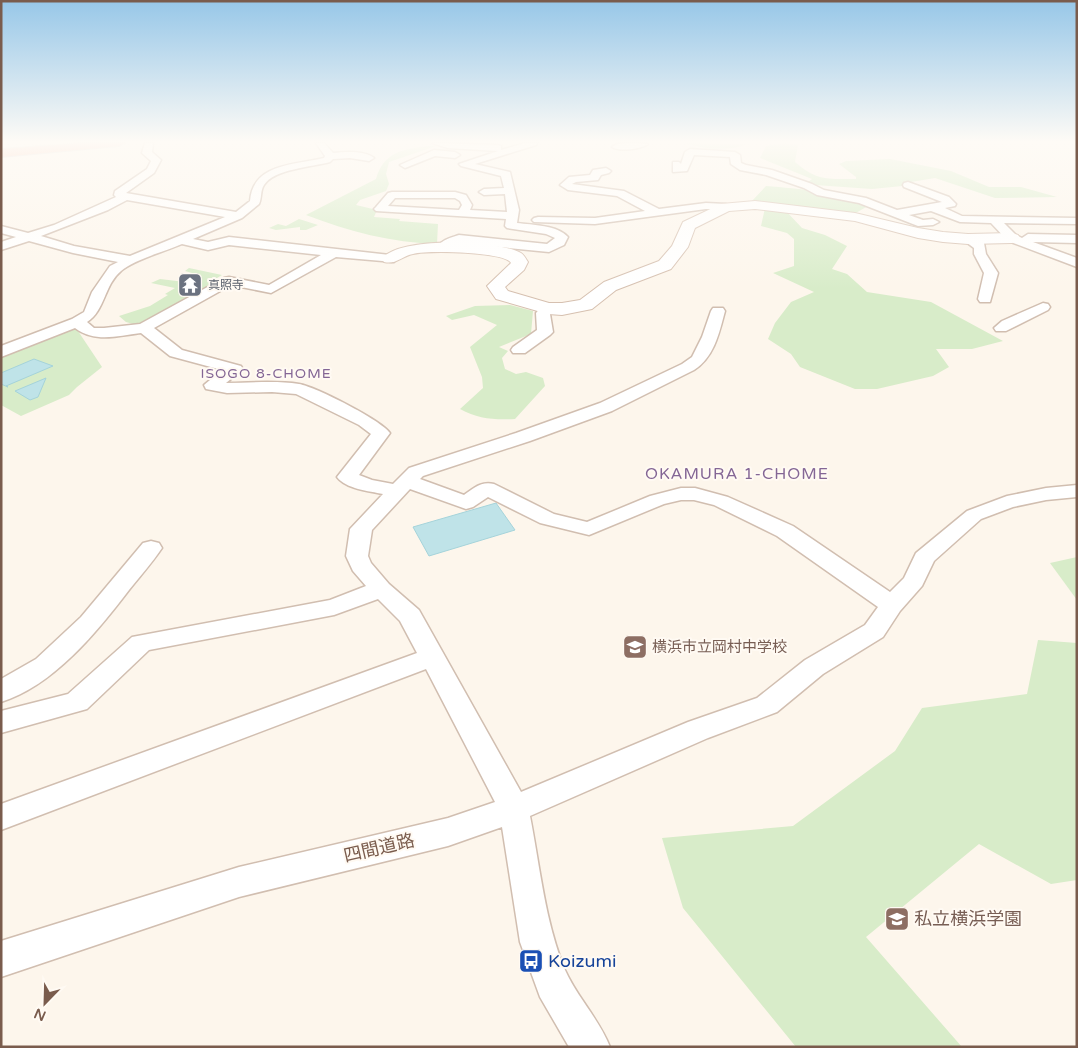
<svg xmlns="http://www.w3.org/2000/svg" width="1078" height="1048" viewBox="0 0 1078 1048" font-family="'Varela Round','Noto Sans JP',sans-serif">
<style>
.green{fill:#d8ecc9}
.water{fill:#bfe3e8;stroke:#a5d3da}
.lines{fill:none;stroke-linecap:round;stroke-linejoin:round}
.street-casing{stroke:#d1beb0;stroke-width:3}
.secondary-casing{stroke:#d6c0b0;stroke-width:2}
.highway-casing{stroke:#dad1cd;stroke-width:2}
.street{fill:#fff;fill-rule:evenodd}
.secondary{fill:#fff;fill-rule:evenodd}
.highway{fill:#f7b7a3;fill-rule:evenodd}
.labels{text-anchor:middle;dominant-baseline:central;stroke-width:4;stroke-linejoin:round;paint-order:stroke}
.far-worship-label{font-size:12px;fill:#5b616d;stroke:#fffaf3;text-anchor:start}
.far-neighbourhood-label{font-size:14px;letter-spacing:1px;fill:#846695;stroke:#fffaf3}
.education-label{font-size:15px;fill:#785e54;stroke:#fffaf3;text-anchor:start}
.neighbourhood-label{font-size:16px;letter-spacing:1px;fill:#846695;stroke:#fffaf3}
.near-street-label{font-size:18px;fill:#7a5c4d;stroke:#fffaf3}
.near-education-label{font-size:18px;fill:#785e54;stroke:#fffaf3;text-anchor:start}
.near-transit-label{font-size:18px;fill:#164399;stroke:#fffaf3;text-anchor:start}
</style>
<rect width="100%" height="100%" fill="#fdf6ec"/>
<g class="green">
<path d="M685,143L747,144C729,152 703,149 685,143Z"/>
<path d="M785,143L798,145L795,162C817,181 827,179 856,179V177L839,164L846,161L890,159L951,171L989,187H1021L1057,197L995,198L935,178L911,182L912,185L872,189L815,185L808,182L812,179L760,158L766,146Z"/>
<path d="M427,146H436L389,162L386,174L389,184L386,191L360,200L356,205L377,210L374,217L400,219L399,221L438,224L437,244C392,243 348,231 306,215L376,179C384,152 401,150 427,146Z"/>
<path d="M766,186C800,189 838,191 868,206L854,214L751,202Z"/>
<path d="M765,208L786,211L802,228L825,235L847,246L832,269L847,274L867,292L931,302L1003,341L972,349H936L949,367L933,376L877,389H855L800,367L791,354L768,339L775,323L791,302L814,292L773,273L794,266V239L787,233L761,226Z"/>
<path d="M299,219L318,225L306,230H300V227L276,230L269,228L278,224L286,226Z"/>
<path d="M189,268L222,275L212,281L221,283L140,326L126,322L119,316L150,306L168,295L165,294L175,288L151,283L160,279L185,282L199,275L185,271Z"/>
<path d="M510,305L533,311L531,334L499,347L508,351L502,358L505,369L516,374L526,372L543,378L545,386L515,419C494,420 478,419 460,409L483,388L482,377L470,347L497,325L474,315L452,320L446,316L475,306Z"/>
<path d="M76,328L102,367L77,387L69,395L21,416L1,405V356Z"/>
<path d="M1077,557V600L1050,563Z"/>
<path d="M1038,640L1077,643V880L1051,884L979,844L866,937L962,1047H796L683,908L662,838L793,826L895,751L922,708L1027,694Z"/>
</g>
<g class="water">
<path d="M34,359L53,366L6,386L8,387L1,384V373Z"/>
<path d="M46,378L38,397L30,400L15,391Z"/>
<path d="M496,503L515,530L429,556L413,527Z"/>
</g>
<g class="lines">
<defs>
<g id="street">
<path d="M145,143H153L152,152L161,160L154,173L126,193L236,212L250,201C253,163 295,165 324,158L325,156L316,143H324L333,153C345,152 364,150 374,158L369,161L350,158L333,159L330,162C312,167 274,169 264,185C260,191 262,198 259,204L242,218L193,239L208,242L229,237L390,255L394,256L396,259L394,262L336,257L271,293L231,285L154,328L182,350L241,366L243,369L226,383C250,383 275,380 299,384C316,387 381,420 390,433L359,475L372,480L393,484L409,468L516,433L600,403L682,364L692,357L702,337L711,311L713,308H723L725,311C719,334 714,357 694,370L612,411L530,441L423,476L420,479L464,495C474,488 481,481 494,484L554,514L587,522L650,496L681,488H695L728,497L793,526L890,592L904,578L916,553L967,511L1007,496L1046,488L1077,485V497L1046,500L1013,507L981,519L934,561L922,586L900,611L883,637L823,674L777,712L708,738L530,816C540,867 545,922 565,970C577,997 599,1019 610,1047H569L540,997L520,942L502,827L448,846L239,897L1,977V941L239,867L448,818L495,802L426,669L1,830V804L417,653L400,621L378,599L334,615L149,650L87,709L1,733V711L68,694L132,637L330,600L366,586L353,571L346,556L350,529L383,494C369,491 346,489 337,477L371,434L359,425L296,394L272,392L227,393L206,389L204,385L222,370L170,356L141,333C117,336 95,343 75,328L1,357V346L72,319L84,312L92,292L110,266L118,262L73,253L29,241L1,250V242L16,237L1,233V226L28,233L54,225L116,197L114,195L115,191L147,169L151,161L142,153ZM127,200L225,217L130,256L74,246L41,236L108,210ZM182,244L208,250L229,245L321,255L269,285L229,277L224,278L140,324L104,328H94L87,322C105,311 104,285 121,271C133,260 166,251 182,244ZM410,489L466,509L473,507L488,497L540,523L589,535L664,504L681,500H694L714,505L777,536L878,607L865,625L805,660L757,698L688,722L521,792L419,610L389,584L371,563L368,556L372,530Z"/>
<path d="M432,143L498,145L501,146V150L525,143H537L536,145L475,164L510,172L519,210L517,223C533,225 557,225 568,237L564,245L549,252L459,243L443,251L437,247C443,239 450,238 459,235L547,244L555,238L546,234L507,228L505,226L506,219L376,211L374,209L376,207L388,193L392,192H455L466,195L472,205L470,210L507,212L505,194L484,195L479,192L484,189L504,188L501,176L461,166L459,164L498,151L448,148ZM395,198H455L460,201L462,205L459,210L388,206Z"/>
<path d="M632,143L648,144C640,149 620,152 612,147L617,144Z"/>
<path d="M690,149L735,152L740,155L741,163L746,165L772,170L812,184L824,190L866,198L897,210L942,202L904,187L903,185L904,183L908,182L949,197L956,204L955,206L945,208L962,216L1077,218V224L1004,223L1016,235L1022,238L1028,234L1077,235V243L1033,242L1077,258V267L1008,241L991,223L960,222L931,211L909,215L923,220L933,219L939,222L933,225L918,226L859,203L817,195L804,188L766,175L740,170L731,164L730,157L694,155L687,171L673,172V162H679L681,164L685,152Z"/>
<path d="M434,150L455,152L460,155L455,158L435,156L405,168L400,165Z"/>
<path d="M606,168L611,171L609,173L601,175L598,180L576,182L572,184L624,191L659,209L706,203L726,204L732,207L726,210L706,209L595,224L534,222L532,220L534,218L538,217L595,218L645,211L617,196L568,190L560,185L569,177L590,175L593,170Z"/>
<path d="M968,235L984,243L986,254L998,273L990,302H980L978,299L984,273L974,254V248L962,239Z"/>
<path d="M1043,303L1048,304L1050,307L1048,310L1006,331H996L994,328L1002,321Z"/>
<path d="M548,304L553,305L555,308L550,314L553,332L550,335L525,353H513L511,350L513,347L537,330L536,313L543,305Z"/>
<path d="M151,541L159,543L162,548C152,563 140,576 129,590C97,632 53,686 1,702V679L36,659L81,617L143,543Z"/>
</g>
<path id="secondary" d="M755,201L855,213L918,228L943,232L968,234L1012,233L1018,235L1020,238L1018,241L1012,243L968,244L943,242L918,238L855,221L755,209L729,211L695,228L688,247L671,269L616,290L592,309L562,315L548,314L496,299L487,286L511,263C506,252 427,250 413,254C402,256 396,265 384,262L382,259C398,236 499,240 521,253C524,255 526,259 528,262L524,270L505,287L508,291L549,303H562L580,300L604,282L659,261L672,246L683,222L721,204Z"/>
<path id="highway" d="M83,143H125L119,146L1,157V149Z"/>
</defs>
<use href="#street" class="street-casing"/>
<use href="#secondary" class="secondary-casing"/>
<use href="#highway" class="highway-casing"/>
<use href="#street" class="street"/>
<use href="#secondary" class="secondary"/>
<use href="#highway" class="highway"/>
</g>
<linearGradient id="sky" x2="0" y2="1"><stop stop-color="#97c7e8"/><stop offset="0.49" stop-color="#fefbf6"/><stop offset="1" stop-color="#fefbf6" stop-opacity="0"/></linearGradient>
<rect width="1078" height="289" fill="url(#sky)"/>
<defs>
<symbol id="temple-square" viewBox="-11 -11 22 22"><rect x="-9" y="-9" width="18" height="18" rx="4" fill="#6b7280" stroke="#fffaf3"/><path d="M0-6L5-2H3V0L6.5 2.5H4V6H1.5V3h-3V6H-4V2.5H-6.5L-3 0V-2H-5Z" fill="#fff"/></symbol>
<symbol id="school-square" viewBox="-11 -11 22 22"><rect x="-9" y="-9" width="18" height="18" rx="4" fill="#8d6e63" stroke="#fffaf3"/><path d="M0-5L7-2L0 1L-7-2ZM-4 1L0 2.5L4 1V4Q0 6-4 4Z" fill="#fff"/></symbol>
<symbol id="bus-square" viewBox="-11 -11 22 22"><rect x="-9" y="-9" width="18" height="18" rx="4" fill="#1a4fb4" stroke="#fffaf3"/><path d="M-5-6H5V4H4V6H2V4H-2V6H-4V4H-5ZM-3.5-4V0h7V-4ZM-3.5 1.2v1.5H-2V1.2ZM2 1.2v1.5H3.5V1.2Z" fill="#fff"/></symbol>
</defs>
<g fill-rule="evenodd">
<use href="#temple-square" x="176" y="271" width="28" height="28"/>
<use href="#school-square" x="621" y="633" width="28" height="28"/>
<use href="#school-square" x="883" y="905" width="28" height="28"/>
<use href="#bus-square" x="517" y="947" width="28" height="28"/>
</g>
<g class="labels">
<g class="far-worship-label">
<text x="208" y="285">真照寺</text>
</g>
<g class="far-neighbourhood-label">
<text x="266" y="373">ISOGO 8-CHOME</text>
</g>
<g class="education-label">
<text x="652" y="647">横浜市立岡村中学校</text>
</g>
<g class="neighbourhood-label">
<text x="737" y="474">OKAMURA 1-CHOME</text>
</g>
<g class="near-street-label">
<text transform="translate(379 848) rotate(-13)">四間道路</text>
</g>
<g class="near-education-label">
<text x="914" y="919">私立横浜学園</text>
</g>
<g class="near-transit-label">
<text x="548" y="961">Koizumi</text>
</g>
</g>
<rect width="1078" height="1048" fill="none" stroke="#7a5c4d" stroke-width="5"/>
<g transform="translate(45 1003) rotate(203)" stroke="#fffaf3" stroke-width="4" paint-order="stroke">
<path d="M0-4L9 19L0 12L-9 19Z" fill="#7a5c4d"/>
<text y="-8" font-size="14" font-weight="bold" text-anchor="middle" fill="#7a5c4d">N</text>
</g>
</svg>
